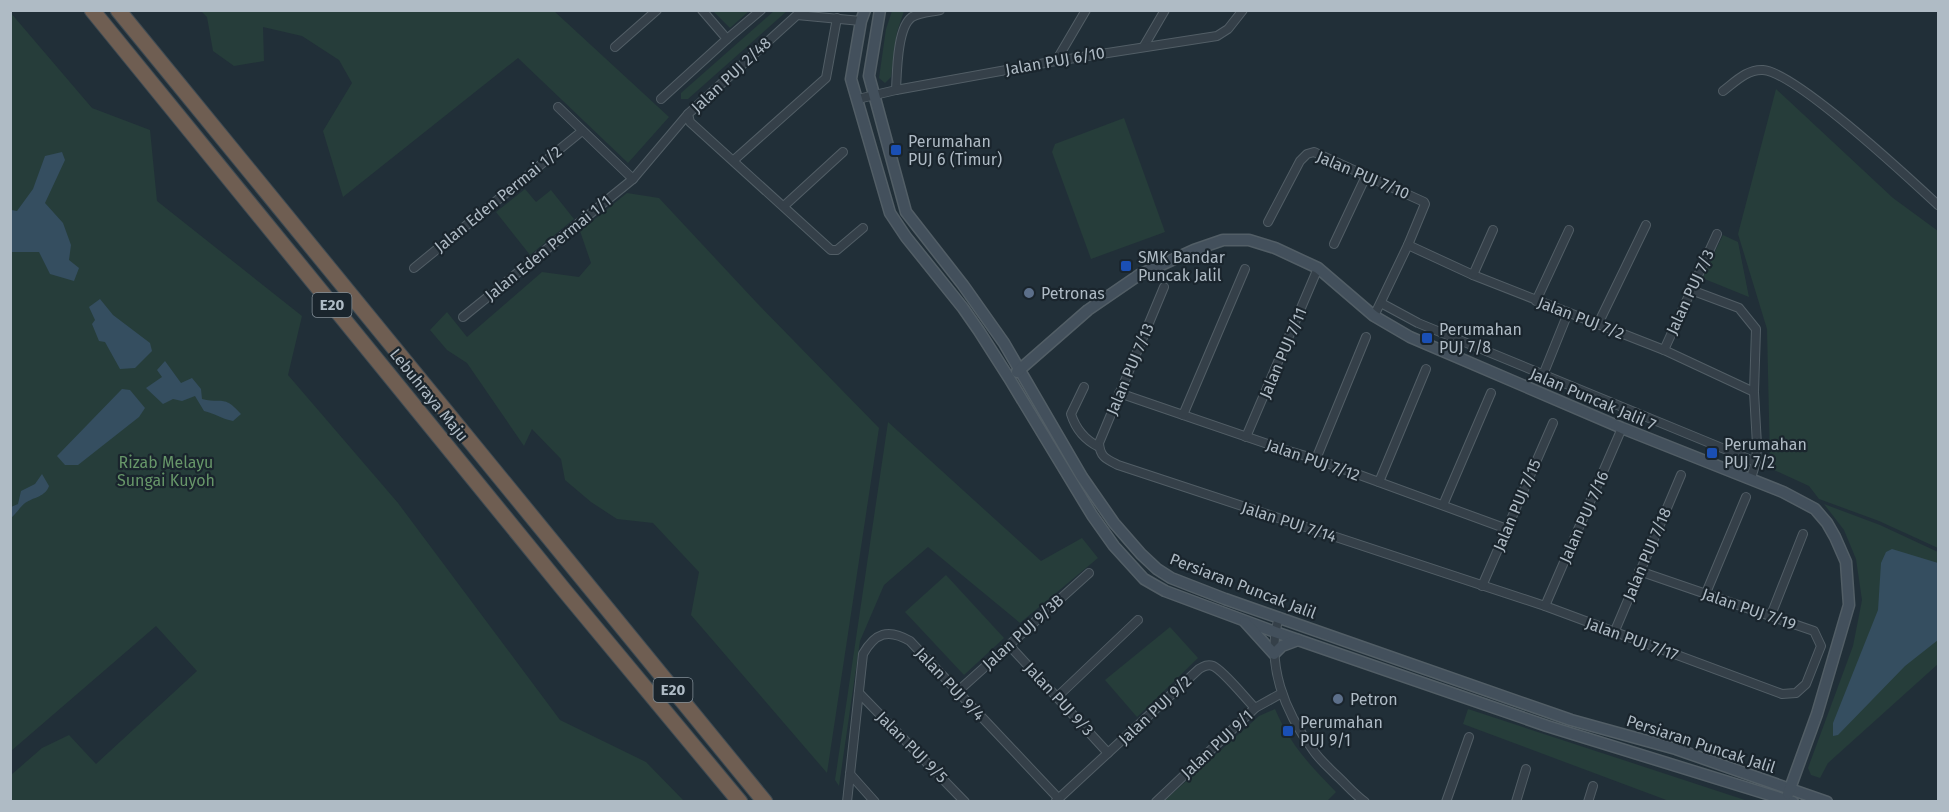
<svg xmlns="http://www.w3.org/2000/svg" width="1949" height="812" viewBox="0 0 1949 812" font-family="'Fira Sans',sans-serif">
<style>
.green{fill:#263d3a}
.water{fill:#354e60}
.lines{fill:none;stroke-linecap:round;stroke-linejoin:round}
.street-casing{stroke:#525e66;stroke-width:10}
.secondary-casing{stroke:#525e66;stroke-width:13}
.highway-casing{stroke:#3f4b53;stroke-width:17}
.street{stroke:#354049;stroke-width:8}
.secondary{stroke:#43505c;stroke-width:10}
.highway{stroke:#6f5e52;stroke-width:15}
.transit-dot{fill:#1a4fb4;stroke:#1a252d;stroke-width:2}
.service-dot{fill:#5c6f8a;stroke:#1a252d;stroke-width:2}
.labels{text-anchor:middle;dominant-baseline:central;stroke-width:4.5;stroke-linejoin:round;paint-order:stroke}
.shield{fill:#1a252d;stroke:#828e97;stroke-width:1.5}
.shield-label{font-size:15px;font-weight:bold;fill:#afbbc5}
.street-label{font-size:16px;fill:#afbbc5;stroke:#1a252d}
.poi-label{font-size:16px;fill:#afbbc5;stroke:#1a252d;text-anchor:start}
.park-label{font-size:16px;fill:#679669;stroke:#1a252d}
</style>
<rect width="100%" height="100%" fill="#212f38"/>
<g class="green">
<path d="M201,11H554L669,117L628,163L518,58L343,197L323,131L352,83L339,60L302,36L263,27L264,61L234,66L213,51L207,17Z"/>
<path d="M713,11H749L730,28Z"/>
<path d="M774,11H787L688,99H681V93Z"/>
<path d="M892,11H904L897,32L891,77L885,83L879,78L886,29Z"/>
<path d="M10,12L92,108L150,130L157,201L302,316L288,375L398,503L560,720L646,762L684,801H11V775L42,748L69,735L96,764L197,671L156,626L11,751Z"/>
<path d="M1776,89L1893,198L1938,231V548L1879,521L1819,499L1809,486L1774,470L1770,462L1767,329L1738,234Z"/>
<path d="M1124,118L1165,232L1091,259L1052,152L1055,144Z"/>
<path d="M525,189L536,202L551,190L574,219L530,255L496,212Z"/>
<path d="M627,193L659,198L756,302L879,428L827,773L691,615L699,572L653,523L617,519L591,502L565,480L561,459L532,429L524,446L467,363L447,350L430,330L447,312L467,337L542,272L579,277L591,263L580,231Z"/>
<path d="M1723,235L1738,242L1749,297L1702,278Z"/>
<path d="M888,422L1041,561L1082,538L1098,558L1020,623L928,547L884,585L860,641L839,786L835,780Z"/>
<path d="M1824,504L1880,525L1938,552V664L1828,763L1820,778L1811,775L1808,768L1853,646L1862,600L1856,559L1844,530Z"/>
<path d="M946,575L1004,638L964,675L905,612Z"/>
<path d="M1170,627L1198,658L1137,717L1105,680Z"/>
<path d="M1275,709C1291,746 1309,764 1336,792L1327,801H1164L1259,716Z"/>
<path d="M1468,709L1748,801H1669L1463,724Z"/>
</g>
<g class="water">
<path d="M62,152L65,160L45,203L63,223L71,245L69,260L79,268L74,281L50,274L39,252H11V210L17,211L33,189L45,156Z"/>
<path d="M100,299L113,315L150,343L152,351L135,368L120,369L105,342L99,341L92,324L95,320L89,307Z"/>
<path d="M165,361L181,383L192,378L201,389L202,399C221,404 224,394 241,414L233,421C222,419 214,413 204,411L195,396L182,401L173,399L163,404L146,388L162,377L157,370Z"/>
<path d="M122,389L130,390L145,408L139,417L78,465H65L57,456Z"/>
<path d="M42,474L49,486C45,497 34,497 25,503C20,507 16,514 11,518V507L18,504L21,491L35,484Z"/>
<path d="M1892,549L1938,563V640L1905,666L1838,735L1833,736V723L1878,610L1881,563L1886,552Z"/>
</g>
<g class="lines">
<defs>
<g id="street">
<path d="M702,10L727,39"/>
<path d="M861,21L797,15L688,114L690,122L831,250H837L863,228"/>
<path d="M1144,46L1165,10"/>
<path d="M615,47L657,10"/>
<path d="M1056,61L1086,10"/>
<path d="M896,90C897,73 897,27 912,17C920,12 931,12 940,10"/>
<path d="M1723,91C1735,82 1747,69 1763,70C1795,72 1910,179 1938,205"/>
<path d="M661,99L727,39L761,10"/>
<path d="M858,99L896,90L1056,61L1217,36L1228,29L1243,10"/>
<path d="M558,107L633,179"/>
<path d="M734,160L826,78L837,18"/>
<path d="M784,206L843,152"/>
<path d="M1268,222L1300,161L1307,154L1314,152L1424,202L1425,204L1408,245L1374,316"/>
<path d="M1334,244L1366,176"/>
<path d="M1408,245L1473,275L1664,350L1754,392"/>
<path d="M414,268L582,131"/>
<path d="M1473,275L1493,230"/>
<path d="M1164,287L1099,443C1100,457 1106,459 1118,465L1545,606L1782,694L1796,693L1806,684L1821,646L1814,631L1639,571"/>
<path d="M1691,290L1739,308L1756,329L1754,392L1757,445L1756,462L1751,478"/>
<path d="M1536,301L1569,230"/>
<path d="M1381,303L1418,323L1756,462"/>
<path d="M463,317L633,179L688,114"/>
<path d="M1598,324L1646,225"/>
<path d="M1664,350L1717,234"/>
<path d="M1543,375L1568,313"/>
<path d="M1084,387L1071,414C1076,430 1085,440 1099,447"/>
<path d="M1119,393L1282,449L1316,459L1507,529"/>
<path d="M1183,415L1245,269"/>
<path d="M1246,437L1318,268"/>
<path d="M1316,459L1366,337"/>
<path d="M1379,482L1426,369"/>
<path d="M1443,505L1491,393"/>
<path d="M1482,586L1553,423"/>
<path d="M1706,593L1746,497"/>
<path d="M1545,606L1622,428"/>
<path d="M1771,615L1803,534"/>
<path d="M1279,617C1265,664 1285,712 1313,750C1319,759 1327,766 1335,774C1345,783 1354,794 1365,802"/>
<path d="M1614,633L1681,475"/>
<path d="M1009,645L1108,753"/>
<path d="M957,692L1089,573"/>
<path d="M859,693L965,802"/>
<path d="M1057,697L1138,620"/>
<path d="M850,774L875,802"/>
<path d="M1056,801L1199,669C1204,666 1208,664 1213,666C1223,670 1246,699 1255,708"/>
<path d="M847,802L863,654C875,633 888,628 910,641L1059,799"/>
<path d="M1156,802L1255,708L1282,693"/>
<path d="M1446,802L1469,737"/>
<path d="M1516,802L1526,769"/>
<path d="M1588,802L1593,786"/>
</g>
<g id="secondary">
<path d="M865,10L861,21L851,79L890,213L906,237L963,308L979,331L1009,378L1092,515L1114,546L1144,579L1165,591L1275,632L1547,726L1793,802"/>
<path d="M880,10L869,76L906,212L963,285L1004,343L1082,477L1114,523L1141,554L1157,569L1171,578L1225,599L1571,720L1676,749L1827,802"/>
<path d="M1017,372L1088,310L1139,275L1194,250L1223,240H1249L1275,248L1318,268L1374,316L1410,337L1622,428L1783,492L1815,509L1827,523L1835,537L1846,562L1849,605L1817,714L1788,794"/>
<path d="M1245,622L1274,654L1282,646L1298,640"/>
</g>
<g id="highway">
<path d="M92,10L564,590L740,802"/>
<path d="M118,10L765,802"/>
</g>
</defs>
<use href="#street" class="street-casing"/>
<use href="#secondary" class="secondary-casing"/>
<use href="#highway" class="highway-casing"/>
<use href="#street" class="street"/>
<use href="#secondary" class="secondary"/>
<use href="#highway" class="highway"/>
</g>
<g class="transit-dot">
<rect x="890" y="144" width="12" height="12" rx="3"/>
<rect x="1120" y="260" width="12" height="12" rx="3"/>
<rect x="1421" y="332" width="12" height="12" rx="3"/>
<rect x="1706" y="447" width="12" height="12" rx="3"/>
<rect x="1282" y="725" width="12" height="12" rx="3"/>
</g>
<g class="service-dot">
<circle cx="1029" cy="293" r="6"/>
<circle cx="1338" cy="699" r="6"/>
</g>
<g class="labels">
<g class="shield">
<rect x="312.5" y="293" width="39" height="24" rx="4.5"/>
<rect x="653.5" y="678" width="39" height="24" rx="4.5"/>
</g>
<g class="shield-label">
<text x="332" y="305">E20</text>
<text x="673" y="690">E20</text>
</g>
<g class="street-label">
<text transform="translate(1055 61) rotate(-10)">Jalan PUJ 6/10</text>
<text transform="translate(731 75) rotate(-43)">Jalan PUJ 2/48</text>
<text transform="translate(1363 175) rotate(23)">Jalan PUJ 7/10</text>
<text transform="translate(498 199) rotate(-39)">Jalan Eden Permai 1/2</text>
<text transform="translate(548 248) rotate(-39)">Jalan Eden Permai 1/1</text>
<text transform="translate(1690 292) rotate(-65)">Jalan PUJ 7/3</text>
<text transform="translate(1581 318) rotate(21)">Jalan PUJ 7/2</text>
<text transform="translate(1283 353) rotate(-67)">Jalan PUJ 7/11</text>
<text transform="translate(1130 369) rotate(-67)">Jalan PUJ 7/13</text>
<text transform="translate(429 395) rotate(51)">Lebuhraya Maju</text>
<text transform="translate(1593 399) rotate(23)">Jalan Puncak Jalil 7</text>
<text transform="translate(1313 460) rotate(19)">Jalan PUJ 7/12</text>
<text transform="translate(1517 505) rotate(-67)">Jalan PUJ 7/15</text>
<text transform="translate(1584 517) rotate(-66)">Jalan PUJ 7/16</text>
<text transform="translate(1289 522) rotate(18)">Jalan PUJ 7/14</text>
<text transform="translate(1647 554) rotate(-67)">Jalan PUJ 7/18</text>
<text transform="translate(1243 586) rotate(21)">Persiaran Puncak Jalil</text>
<text transform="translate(1749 609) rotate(19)">Jalan PUJ 7/19</text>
<text transform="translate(1023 632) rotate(-42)">Jalan PUJ 9/3B</text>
<text transform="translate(1632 639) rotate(20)">Jalan PUJ 7/17</text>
<text transform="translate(950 684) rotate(47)">Jalan PUJ 9/4</text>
<text transform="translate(1059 699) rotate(47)">Jalan PUJ 9/3</text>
<text transform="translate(1155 710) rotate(-43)">Jalan PUJ 9/2</text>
<text transform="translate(1217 744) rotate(-43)">Jalan PUJ 9/1</text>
<text transform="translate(1701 744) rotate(18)">Persiaran Puncak Jalil</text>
<text transform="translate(912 747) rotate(45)">Jalan PUJ 9/5</text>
</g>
<g class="poi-label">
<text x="908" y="141">Perumahan<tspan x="908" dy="18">PUJ 6 (Timur)</tspan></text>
<text x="1138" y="257">SMK Bandar<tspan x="1138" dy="18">Puncak Jalil</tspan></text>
<text x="1041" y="293">Petronas</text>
<text x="1439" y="329">Perumahan<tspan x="1439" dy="18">PUJ 7/8</tspan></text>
<text x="1724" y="444">Perumahan<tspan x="1724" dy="18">PUJ 7/2</tspan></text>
<text x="1350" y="699">Petron</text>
<text x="1300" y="722">Perumahan<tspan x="1300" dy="18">PUJ 9/1</tspan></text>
</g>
<g class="park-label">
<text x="166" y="462">Rizab Melayu<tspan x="166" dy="18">Sungai Kuyoh</tspan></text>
</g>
</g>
<rect width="1949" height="812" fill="none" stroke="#afbbc5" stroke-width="24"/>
</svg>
